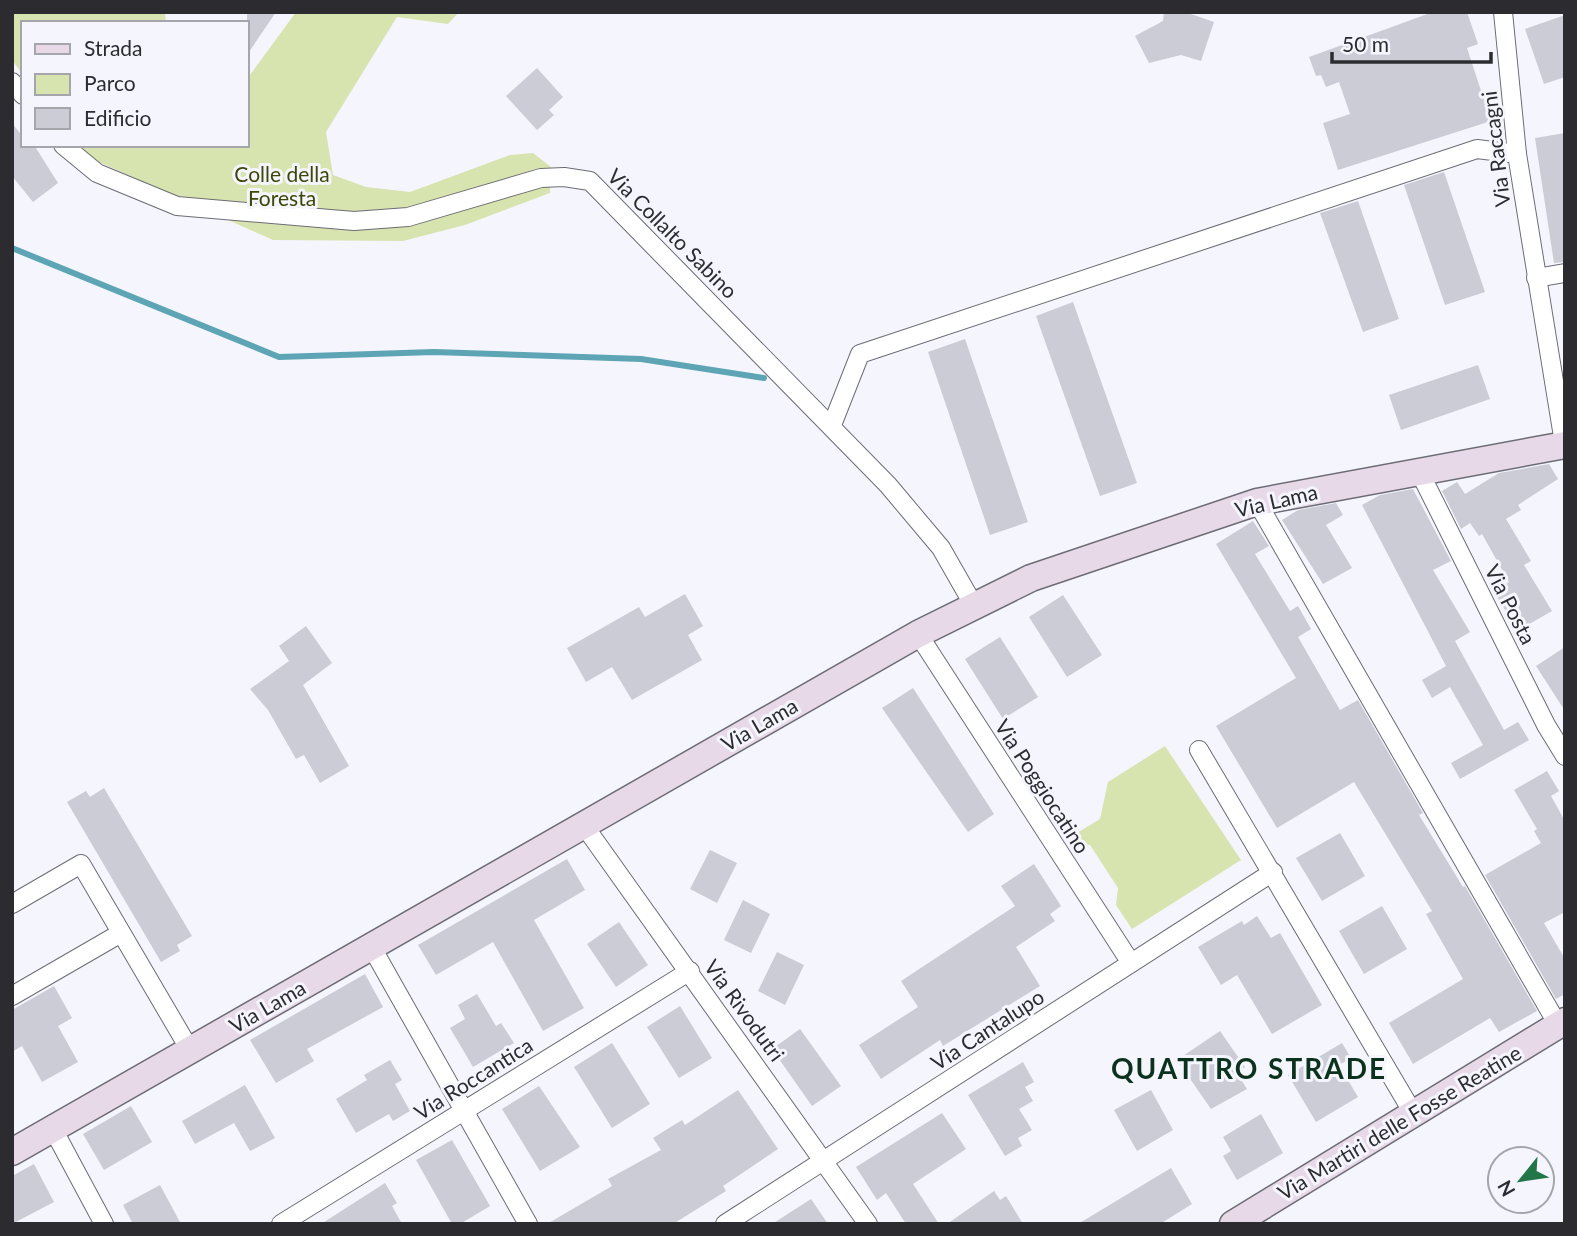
<svg xmlns="http://www.w3.org/2000/svg" width="1577" height="1236" viewBox="0 0 1577 1236" font-family="Lato,sans-serif">
<style>
.green{fill:#d7e4af}
.lines{fill:none;stroke-linecap:round;stroke-linejoin:round}
.stream{stroke:#5da5b4;stroke-width:6}
.building{fill:#ccccd7}
.minor-casing{stroke:#6c6c75;stroke-width:20}
.secondary-casing{stroke:#6c6c75;stroke-width:29}
.minor{stroke:#fff;stroke-width:18}
.secondary{stroke:#e8d9e8;stroke-width:26}
.labels{text-anchor:middle;dominant-baseline:central;stroke-width:6;stroke-linejoin:round;paint-order:stroke}
.street-label{font-size:21px;fill:#2c2c30;stroke:#f5f5fe}
.park-label{font-size:21px;fill:#3d4604;stroke:#f5f5fe}
.district-label{font-size:28px;font-weight:bold;letter-spacing:2px;fill:#0b321c;stroke:#f5f5fe}
</style>
<rect width="100%" height="100%" fill="#f5f5fe"/>
<g class="green">
<path d="M12,12H165L166,23H23V75L12,60Z"/>
<path d="M296,12H459L448,24L397,17L326,132L333,175L366,187L410,192L510,155L533,153L551,167L550,193L465,225L403,241L273,240L79,153L73,145H247V79Z"/>
<path d="M1165,746L1241,860L1132,929L1116,905L1118,888L1090,845L1077,844L1072,836L1100,819L1108,782Z"/>
</g>
<g class="lines">
<path class="stream" d="M12,248L279,357L434,352L641,359L764,378"/>
</g>
<g class="building">
<path d="M247,12H276L247,55Z"/>
<path d="M1164,12H1185L1214,22L1201,61L1181,55L1149,63L1135,36L1163,21Z"/>
<path d="M1433,12H1467L1478,44L1467,48L1491,121L1338,170L1323,123L1350,114L1339,82L1326,87L1321,75L1316,76L1309,57Z"/>
<path d="M1565,15V77L1544,84L1525,29Z"/>
<path d="M537,68L563,97L549,110L554,115L537,130L506,96Z"/>
<path d="M12,123L23,137V145H34L58,183L33,202L12,176Z"/>
<path d="M1565,133V262L1554,263L1535,138Z"/>
<path d="M1444,172L1485,292L1445,305L1404,185Z"/>
<path d="M1358,201L1399,319L1363,332L1320,213Z"/>
<path d="M1073,302L1137,483L1100,496L1036,316Z"/>
<path d="M965,339L1028,522L990,535L928,352Z"/>
<path d="M1478,365L1490,399L1401,430L1389,395Z"/>
<path d="M1549,464L1558,479L1518,505L1521,510L1506,519L1531,561L1524,565L1552,611L1517,631L1494,591L1509,582L1482,534L1479,536L1470,523L1461,529L1442,491L1457,482L1465,494L1499,473Z"/>
<path d="M1413,489L1451,561L1433,570L1470,632L1455,641L1504,730L1518,722L1529,740L1460,779L1451,763L1483,745L1450,687L1432,698L1422,680L1446,666L1362,505L1380,495Z"/>
<path d="M1336,503L1343,515L1326,525L1352,568L1323,584L1282,520L1298,510Z"/>
<path d="M1253,521L1269,546L1255,554L1290,611L1298,606L1311,629L1298,637L1340,710L1358,700L1423,813L1419,815L1463,887L1465,886L1537,1011L1499,1032L1490,1018L1413,1064L1389,1023L1463,979L1426,914L1432,911L1354,782L1277,828L1216,726L1296,678L1216,544Z"/>
<path d="M685,594L703,626L688,635L702,660L632,700L612,667L586,682L567,648L639,607L645,617Z"/>
<path d="M1063,595L1102,655L1067,677L1029,617Z"/>
<path d="M306,626L332,663L303,685L349,766L320,783L304,755L296,759L268,710L250,689L289,661L279,646Z"/>
<path d="M1000,637L1038,697L1003,719L965,659Z"/>
<path d="M1565,647V711L1536,666Z"/>
<path d="M913,688L994,814L968,832L882,708Z"/>
<path d="M1547,771L1559,791L1551,796L1565,821V912L1544,923L1565,959V994L1556,999L1485,875L1541,843L1534,831L1537,829L1514,790Z"/>
<path d="M104,788L192,936L177,945L180,951L161,962L67,802L86,791L90,797Z"/>
<path d="M1340,833L1365,876L1322,901L1296,858Z"/>
<path d="M710,850L737,863L717,903L690,889Z"/>
<path d="M567,859L585,890L534,920L584,1008L543,1031L493,942L436,975L418,945Z"/>
<path d="M1034,864L1061,906L1050,914L1055,921L1016,947L1040,986L943,1046L940,1040L881,1079L859,1045L918,1007L901,981L1015,906L1001,886Z"/>
<path d="M743,900L770,914L751,953L724,940Z"/>
<path d="M1382,906L1407,949L1364,974L1339,931Z"/>
<path d="M1257,916L1271,938L1280,933L1322,1005L1272,1034L1237,975L1221,985L1198,947L1242,921L1244,925Z"/>
<path d="M619,922L648,965L616,987L587,944Z"/>
<path d="M777,952L804,965L785,1005L758,991Z"/>
<path d="M365,974L383,1007L307,1049L314,1061L276,1083L250,1040Z"/>
<path d="M54,986L72,1018L58,1026L78,1062L42,1082L22,1046L12,1052V1010Z"/>
<path d="M477,994L496,1026L501,1023L514,1043L473,1067L450,1028L465,1019L458,1005Z"/>
<path d="M680,1006L712,1058L679,1078L647,1027Z"/>
<path d="M800,1029L841,1086L812,1106L772,1049Z"/>
<path d="M1220,1031L1245,1067L1237,1073L1247,1089L1211,1109L1177,1060Z"/>
<path d="M612,1043L650,1104L612,1128L574,1067Z"/>
<path d="M1342,1043L1351,1058L1339,1065L1358,1097L1316,1122L1288,1075Z"/>
<path d="M390,1060L402,1080L395,1084L410,1111L393,1121L389,1114L356,1133L336,1099L367,1080L364,1075Z"/>
<path d="M1023,1062L1034,1082L1025,1087L1033,1101L1019,1109L1032,1130L1018,1138L1022,1146L1005,1156L968,1095Z"/>
<path d="M245,1085L275,1138L250,1151L234,1123L195,1144L182,1121Z"/>
<path d="M539,1086L580,1147L540,1171L502,1109Z"/>
<path d="M738,1090L778,1149L723,1186L726,1191L673,1224H547L612,1186L608,1179L661,1150L653,1138L682,1120L685,1125Z"/>
<path d="M1151,1090L1173,1130L1137,1151L1114,1110Z"/>
<path d="M131,1106L152,1142L104,1170L83,1134Z"/>
<path d="M942,1113L966,1149L913,1184L939,1224H906L886,1193L877,1200L856,1167Z"/>
<path d="M1261,1114L1283,1153L1237,1180L1223,1156L1231,1151L1223,1137Z"/>
<path d="M452,1140L490,1206L460,1224H452L416,1160Z"/>
<path d="M34,1164L54,1202L12,1224V1176Z"/>
<path d="M1171,1168L1192,1204L1160,1224H1078Z"/>
<path d="M385,1183L397,1203L392,1206L402,1224H321Z"/>
<path d="M160,1185L181,1224H133L123,1205Z"/>
<path d="M994,1191L1000,1200L1006,1196L1023,1224H947Z"/>
<path d="M811,1199L828,1224H772Z"/>
</g>
<g class="lines">
<defs>
<g id="minor">
<path d="M1503,12L1517,154L1565,449"/>
<path d="M12,82L23,95"/>
<path d="M63,145L97,173L177,206L354,221L408,217L541,178L564,177L590,181L888,485L941,548L973,604"/>
<path d="M1536,278L1565,273"/>
<path d="M832,425L860,354L1477,149L1517,154"/>
<path d="M1419,471L1546,725L1565,756"/>
<path d="M1257,502L1558,1025"/>
<path d="M918,634L1131,963"/>
<path d="M1199,750L1413,1113"/>
<path d="M583,824L868,1224"/>
<path d="M12,904L81,864L190,1050"/>
<path d="M371,946L528,1224"/>
<path d="M12,996L121,933"/>
<path d="M53,1129L104,1224"/>
<path d="M281,1224L690,971"/>
<path d="M725,1224L1273,872"/>
</g>
<g id="secondary">
<path d="M12,1152L918,634L1031,578L1257,502L1565,445"/>
<path d="M1233,1224L1565,1021"/>
</g>
</defs>
<use href="#minor" class="minor-casing"/>
<use href="#secondary" class="secondary-casing"/>
<use href="#minor" class="minor"/>
<use href="#secondary" class="secondary"/>
</g>
<g class="labels">
<g class="street-label">
<text transform="translate(1495 149) rotate(-97)">Via Raccagni</text>
<text transform="translate(673 233) rotate(45)">Via Collalto Sabino</text>
<text transform="translate(1276 500) rotate(-13)">Via Lama</text>
<text transform="translate(1511 604) rotate(63)">Via Posta</text>
<text transform="translate(759 724) rotate(-30)">Via Lama</text>
<text transform="translate(1043 786) rotate(57)">Via Poggiocatino</text>
<text transform="translate(267 1006) rotate(-30)">Via Lama</text>
<text transform="translate(745 1010) rotate(54)">Via Rivodutri</text>
<text transform="translate(987 1029) rotate(-33)">Via Cantalupo</text>
<text transform="translate(473 1078) rotate(-32)">Via Roccantica</text>
<text transform="translate(1399 1122) rotate(-31)">Via Martiri delle Fosse Reatine</text>
</g>
<g class="park-label">
<text x="282" y="173">Colle della<tspan x="282" dy="24">Foresta</tspan></text>
</g>
<g class="district-label">
<text x="1249" y="1068">QUATTRO STRADE</text>
</g>
</g>
<rect width="1577" height="1236" fill="none" stroke="#2c2c30" stroke-width="28"/>
<rect x="21" y="21" width="228" height="126" fill="#f5f5fe" stroke="#a5a5ac" stroke-width="2"/>
<rect x="35" y="44" width="35" height="10" fill="#e8d9e8" stroke="#a5a5ac" stroke-width="2"/>
<text x="84" y="56" font-size="21" fill="#2c2c30">Strada</text>
<rect x="35" y="74" width="35" height="21" fill="#d7e4af" stroke="#a5a5ac" stroke-width="2"/>
<text x="84" y="91" font-size="21" fill="#2c2c30">Parco</text>
<rect x="35" y="108" width="35" height="21" fill="#ccccd7" stroke="#a5a5ac" stroke-width="2"/>
<text x="84" y="126" font-size="21" fill="#2c2c30">Edificio</text>
<g transform="translate(1521 1180) rotate(240)"><circle r="33" fill="#f5f5fe" stroke="#a5a5ac" stroke-width="2"/>
<path d="M0-5L12 26L0 18L-12 26Z" fill="#237648"/>
<text y="-10" font-size="19" font-weight="bold" text-anchor="middle" fill="#2c2c30">N</text>
</g>
<path d="M1332 52v10h159v-10" fill="none" stroke="#2c2c30" stroke-width="3.5"/>
<text x="1342" y="52" font-size="21" fill="#2c2c30" stroke="#f5f5fe" stroke-width="5" paint-order="stroke">50 m</text>
</svg>
